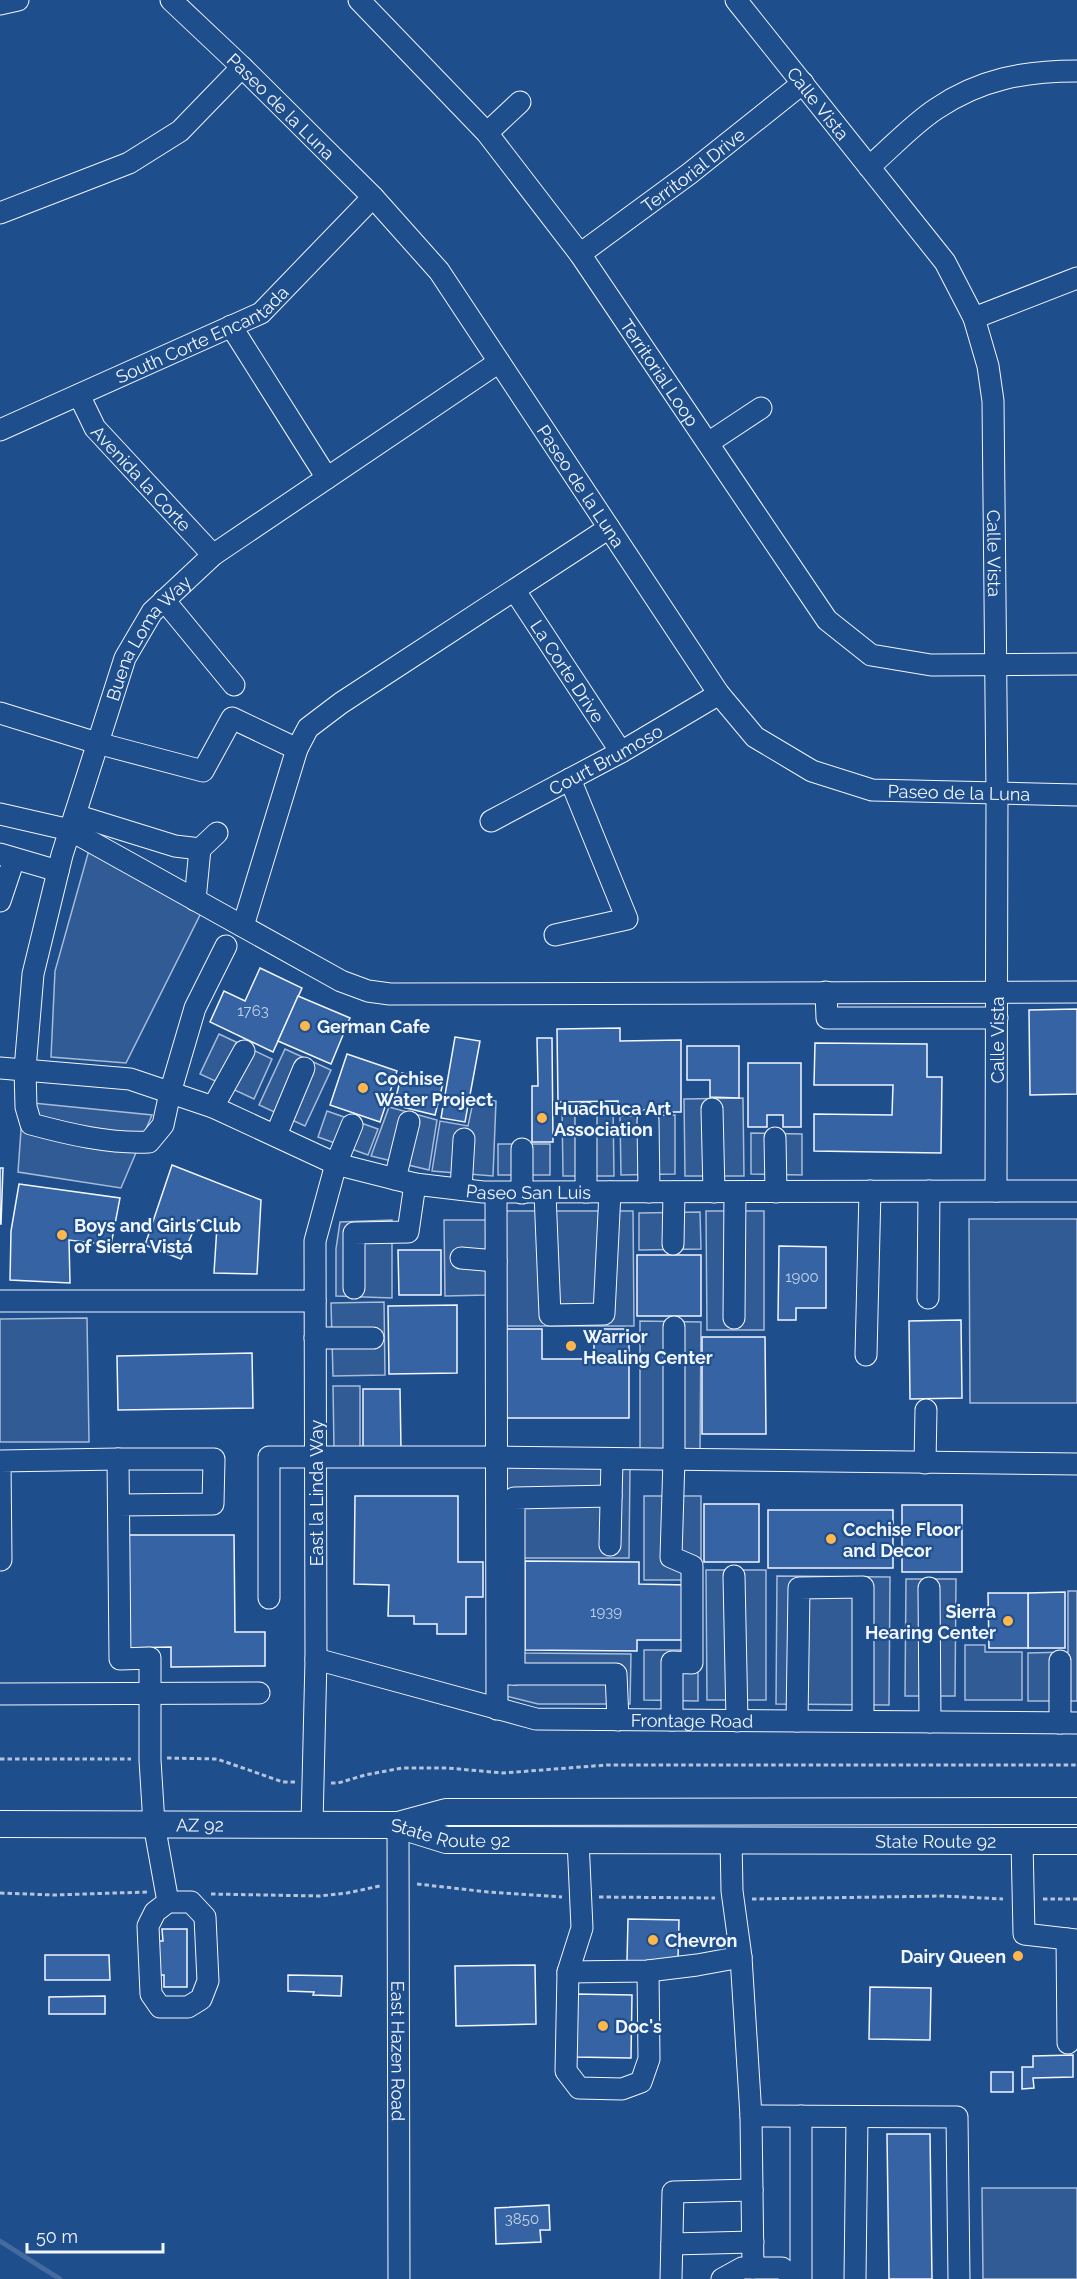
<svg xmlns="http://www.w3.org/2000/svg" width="1077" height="2279" viewBox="0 0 1077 2279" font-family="Raleway,sans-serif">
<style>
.built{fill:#305b95;stroke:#a8bbd7;stroke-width:1.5}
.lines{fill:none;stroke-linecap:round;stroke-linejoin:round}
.stream{stroke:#446ba0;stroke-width:5}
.building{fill:#3563a3;stroke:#f2f6ff;stroke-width:1.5}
.minor-casing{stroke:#f2f6ff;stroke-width:23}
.major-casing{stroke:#f2f6ff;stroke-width:28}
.path{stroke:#b3c4dc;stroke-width:3;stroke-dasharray:4.5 3;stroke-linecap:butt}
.minor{stroke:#1f4e8c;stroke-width:21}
.major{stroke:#1f4e8c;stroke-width:26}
.poi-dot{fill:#ffb74d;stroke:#1f4e8c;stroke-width:2}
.labels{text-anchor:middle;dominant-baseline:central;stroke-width:4.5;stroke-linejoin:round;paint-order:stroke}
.number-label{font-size:15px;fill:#c3d1e8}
.street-label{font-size:18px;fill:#f2f6ff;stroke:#1f4e8c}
.poi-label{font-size:18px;font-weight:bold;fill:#f2f6ff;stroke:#1f4e8c;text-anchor:start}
</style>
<rect width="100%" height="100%" fill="#1f4e8c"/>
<g class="built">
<path d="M89,850L202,911L126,1063L51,1057L55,971Z"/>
<path d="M219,1034L272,1059L254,1099L200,1074Z"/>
<path d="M285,1049L331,1070L305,1126L259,1105Z"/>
<path d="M474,1097L496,1101L493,1176L432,1171L440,1121L468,1126Z"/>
<path d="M743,1098L744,1176H685L684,1099Z"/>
<path d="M23,1102L152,1115L121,1188L18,1172Z"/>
<path d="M613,1106L614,1176H563L562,1107Z"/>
<path d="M389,1107L437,1120L429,1170L371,1156Z"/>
<path d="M327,1111L378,1129L368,1155L318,1137Z"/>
<path d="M675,1115V1174L621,1175L620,1116Z"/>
<path d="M751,1133L802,1134V1175L751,1174Z"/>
<rect x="498" y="1144" width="52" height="31"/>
<path d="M504,1211H633L634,1326H504Z"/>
<path d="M706,1211H764V1330H707Z"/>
<path d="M700,1212L701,1249L639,1250V1213Z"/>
<path d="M969,1219H1077V1403H970Z"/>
<path d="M392,1220V1298L336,1296V1249L340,1222Z"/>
<path d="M444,1220H486L487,1295L445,1296Z"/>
<path d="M384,1302L385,1375L333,1376L331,1303Z"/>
<path d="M87,1318L89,1442H0V1319Z"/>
<path d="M640,1321L701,1322L700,1453L640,1452Z"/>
<path d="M333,1386H360V1448H334Z"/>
<path d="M504,1464L630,1466L629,1558H523V1653L631,1654L630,1704H538L506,1696Z"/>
<rect x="644" y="1496" width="57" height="84"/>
<path d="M706,1570H766V1700H707Z"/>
<path d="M777,1576L890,1577L889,1705L776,1704Z"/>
<path d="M906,1579H956L955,1696H905Z"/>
<path d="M1068,1591H1077V1701H1028V1653L1068,1652Z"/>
<path d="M965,1645H985V1652H1022V1700H965Z"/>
<path d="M644,1650H698V1701L644,1700Z"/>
<path d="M982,2188H1077V2279H983Z"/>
</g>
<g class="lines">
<path class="stream" d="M0,2241L60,2279"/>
</g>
<g class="building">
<path d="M260,968L302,988L273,1052L210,1022L224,991L245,1001Z"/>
<path d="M298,996L350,1018L331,1064L278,1041Z"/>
<path d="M1077,1009V1094L1030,1095L1029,1010Z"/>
<path d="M620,1028V1041L681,1040V1112H618V1101L558,1102L557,1029Z"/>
<path d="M455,1037L480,1041L465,1122L441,1118Z"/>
<path d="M537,1038H552L553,1142H532V1086H538Z"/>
<path d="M815,1043L927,1044V1077H942L941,1153L814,1151V1114L892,1115L893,1085H814Z"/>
<path d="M687,1046H739V1098L710,1097V1080H687Z"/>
<path d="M347,1054L397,1071L380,1122L330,1105Z"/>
<path d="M748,1063H801V1127H783V1115H767V1127H748Z"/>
<path d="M402,1073L443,1083L435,1115L394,1105Z"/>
<path d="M172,1165L261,1200L257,1274L214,1273L217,1226L198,1220L181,1259L145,1245Z"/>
<path d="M0,1168H3L1,1224H0Z"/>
<path d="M19,1184L120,1198L111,1245L69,1240L70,1283L10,1280L11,1231Z"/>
<path d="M779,1246L826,1247V1308H796V1320H778Z"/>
<path d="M398,1250H441V1295H399Z"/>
<rect x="637" y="1255" width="64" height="61"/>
<path d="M457,1305V1373L389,1374L388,1306Z"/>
<path d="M961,1320L962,1398L910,1399L909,1321Z"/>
<path d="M506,1329H542V1359H594V1329H629V1418H506Z"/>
<path d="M702,1337H765L766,1434H702Z"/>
<path d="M252,1353L253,1408L118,1410L117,1356Z"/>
<path d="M363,1389H400L401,1449L363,1450Z"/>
<path d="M355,1496H458V1562H483V1597H466V1634H437V1624H414V1616H388L389,1585L354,1584Z"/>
<rect x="704" y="1504" width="55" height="58"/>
<rect x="902" y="1505" width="60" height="67"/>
<rect x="768" y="1510" width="125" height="58"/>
<path d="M123,1535H234L235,1632H265V1666L171,1667V1647L124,1648Z"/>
<path d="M525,1561L639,1562V1584L688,1585L687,1640H637V1651L525,1650Z"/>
<path d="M1065,1592V1648H1028V1593Z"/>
<path d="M988,1593H1028V1648H989Z"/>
<path d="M628,1919L679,1920L678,1961H627Z"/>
<path d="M162,1929H187V1987H164V1975H156L155,1941H163Z"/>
<path d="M45,1955H109L110,1980H45Z"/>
<path d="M535,1965L536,2024L456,2026L455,1966Z"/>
<path d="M288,1975L342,1976L341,1996L313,1995L314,1992L288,1991Z"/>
<path d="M870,1987L931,1988L930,2040L869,2039Z"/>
<path d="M576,1994L632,1995L631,2058L575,2057Z"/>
<path d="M105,1996V2014H49V1997Z"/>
<path d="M1073,2055V2077L1033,2078L1034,2088L1022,2089V2067H1033V2056Z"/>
<rect x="991" y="2072" width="22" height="20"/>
<path d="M887,2134H930L932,2279H889Z"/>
<path d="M549,2205L550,2230H540L541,2242L496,2244L495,2208Z"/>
</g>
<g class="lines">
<defs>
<g id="minor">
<path id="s1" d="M171,0L242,67L373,197L439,271L719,694L755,737L812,771L872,790L1077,795"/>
<path id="s2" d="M359,0L487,133L580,254L827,620L871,655L931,665L1077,664"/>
<path id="s3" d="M736,0L945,262L974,318L988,366L993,401L997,794L996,1191"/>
<path d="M0,4L18,0"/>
<path d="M487,133L520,102"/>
<path d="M869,167C891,148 912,125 936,109C980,79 1025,71 1077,71"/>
<path d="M0,213L129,163L180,131L242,67"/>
<path id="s4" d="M580,254L689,174L803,83"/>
<path d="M974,318L1077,278"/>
<path d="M231,326L327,478"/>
<path id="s5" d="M79,395L95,428L213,555"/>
<path id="s6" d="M0,430L261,313L373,197"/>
<path d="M708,443L761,408"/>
<path id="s7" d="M515,591L621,752"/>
<path d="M164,600L234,685"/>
<path d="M0,713L97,743L203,771L232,718L297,749"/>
<path d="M0,814L70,830L341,981L368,991L390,994L1077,992"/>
<path d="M75,815L175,846L200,849L217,833"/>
<path id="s8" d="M491,821L621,752L719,694"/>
<path d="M0,854L58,871"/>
<path d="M195,900L200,849"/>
<path d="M0,901L14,859"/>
<path d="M243,926L297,749L308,728L341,703L609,528"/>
<path d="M555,935L627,919L570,779"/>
<path id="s9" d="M226,946L195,1008L170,1093L163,1125L149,1142C110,1144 68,1134 31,1124L26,1107L25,1069L33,974L62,855L125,658L152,612L213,555L499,362"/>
<path d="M826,992L827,1018H997"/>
<path id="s10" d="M0,1068L130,1079L213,1107L336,1164L415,1184L483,1192L1077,1191"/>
<path d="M213,1107L244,1051"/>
<path d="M712,1109L714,1192"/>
<path d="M648,1120L649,1192"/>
<path d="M276,1135L304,1068"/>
<path d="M775,1138L776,1192"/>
<path d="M395,1179L409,1122"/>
<path d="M461,1189L464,1139"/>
<path d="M586,1192V1113"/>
<path d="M496,1193L497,1709"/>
<path d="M522,1193V1149"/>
<path d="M545,1193L550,1315L604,1314L610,1192"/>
<path d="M673,1244L674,1192"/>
<path d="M461,1258L496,1261"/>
<path d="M354,1288V1233L408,1232L415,1184"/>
<path d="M928,1298L929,1191"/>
<path d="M0,1301H315"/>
<path d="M734,1318L735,1192"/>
<path d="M315,1338H373"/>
<path d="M866,1355L870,1191"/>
<path d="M925,1463L926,1410"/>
<path d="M119,1505L213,1504L214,1459H118L120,1659L150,1658V1760L154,1824L168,1902L155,1912L148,1926L151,1994L160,2007H188L201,1999L208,1981L205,1917L191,1902H168"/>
<path d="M610,1545L612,1459"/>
<path d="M1,1560L0,1461L118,1459"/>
<path d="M734,1576L737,1721"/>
<path d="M929,1588L930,1722"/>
<path d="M269,1598V1457H496L1077,1464"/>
<path id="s11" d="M316,1659L536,1719L1077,1723"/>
<path d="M1060,1661V1723"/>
<path d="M501,1674H616L618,1720"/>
<path d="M514,1674V1498L611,1496"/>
<path d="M0,1694L259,1693"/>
<path d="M672,1720V1662L692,1663V1566L671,1557L674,1459V1327"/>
<path d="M797,1721L799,1588L863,1587V1721"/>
<path d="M312,1824L316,1659L315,1241L336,1164L352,1125"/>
<path id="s12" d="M398,1825L399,2279"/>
<path d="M731,1839L732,1891L741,1957L751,2116L753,2268"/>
<path d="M578,1840L582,1928L568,1972L566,2071L579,2088L622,2089L641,2082L649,2059L648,1971"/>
<path d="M1022,1841L1024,1934L1077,1940"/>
<path d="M1067,1939L1068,2043"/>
<path d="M568,1972L648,1971L697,1965L741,1957"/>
<path d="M751,2116L957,2117L959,2279"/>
<path d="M672,2244L753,2242"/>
<path d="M671,2279L673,2192L752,2190"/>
<path d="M722,2279L742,2268H782L796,2279"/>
<path d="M801,2279V2116"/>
<path d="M855,2279L857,2117"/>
</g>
<g id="major">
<path id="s13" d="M0,1824L398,1825L446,1840L1077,1841"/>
<path d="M398,1825L446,1812L1077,1811"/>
</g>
</defs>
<use href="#minor" class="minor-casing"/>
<use href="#major" class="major-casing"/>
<g class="path">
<path d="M167,1758L217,1759L283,1782H295"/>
<path d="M0,1759H131"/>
<path d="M331,1783H338L365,1775L402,1768H447L503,1773L607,1765H1077"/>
<path d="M417,1884L488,1892L562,1897"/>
<path d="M0,1893L54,1895L147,1892"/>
<path d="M211,1894L320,1896L347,1893L380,1886"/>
<path d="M599,1897L715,1898"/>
<path d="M752,1899L942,1896L1003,1899"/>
<path d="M1043,1899H1077"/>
</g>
<use href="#minor" class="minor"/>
<use href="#major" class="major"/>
</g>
<g class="poi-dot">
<circle cx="305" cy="1026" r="6"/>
<circle cx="363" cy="1088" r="6"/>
<circle cx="542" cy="1118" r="6"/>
<circle cx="62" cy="1235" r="6"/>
<circle cx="571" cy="1346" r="6"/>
<circle cx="831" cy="1539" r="6"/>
<circle cx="1008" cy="1621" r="6"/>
<circle cx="653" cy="1940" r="6"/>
<circle cx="1018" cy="1956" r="6"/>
<circle cx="603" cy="2026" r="6"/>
</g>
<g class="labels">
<g class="number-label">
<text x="253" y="1011">1763</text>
<text x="802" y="1277">1900</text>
<text x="606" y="1612">1939</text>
<text x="522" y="2219">3850</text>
</g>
<g class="street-label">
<text stroke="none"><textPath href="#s3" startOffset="132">Calle Vista</textPath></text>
<text stroke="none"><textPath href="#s1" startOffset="153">Paseo de la Luna</textPath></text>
<text stroke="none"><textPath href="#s4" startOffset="141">Territorial Drive</textPath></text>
<text stroke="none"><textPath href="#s6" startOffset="224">South Corte Encantada</textPath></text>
<text stroke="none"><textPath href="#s2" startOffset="480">Territorial Loop</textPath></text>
<text stroke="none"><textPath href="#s5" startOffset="105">Avenida la Corte</textPath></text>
<text stroke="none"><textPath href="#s1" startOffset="639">Paseo de la Luna</textPath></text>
<text stroke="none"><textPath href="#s3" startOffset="636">Calle Vista</textPath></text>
<text stroke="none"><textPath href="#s9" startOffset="842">Buena Loma Way</textPath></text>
<text stroke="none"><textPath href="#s7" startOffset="96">La Corte Drive</textPath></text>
<text stroke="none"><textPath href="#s8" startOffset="130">Court Brumoso</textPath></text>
<text stroke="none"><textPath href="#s1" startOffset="1161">Paseo de la Luna</textPath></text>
<text transform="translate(997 1040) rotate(-90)">Calle Vista</text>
<text stroke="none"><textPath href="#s10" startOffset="549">Paseo San Luis</textPath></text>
<text transform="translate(316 1493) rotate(-90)">East la Linda Way</text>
<text stroke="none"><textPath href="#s11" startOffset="384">Frontage Road</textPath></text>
<text stroke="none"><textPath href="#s13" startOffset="200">AZ 92</textPath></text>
<text stroke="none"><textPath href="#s13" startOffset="452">State Route 92</textPath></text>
<text stroke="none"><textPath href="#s13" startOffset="938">State Route 92</textPath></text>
<text stroke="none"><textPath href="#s12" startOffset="226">East Hazen Road</textPath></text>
</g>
<g class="poi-label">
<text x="317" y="1026">German Cafe</text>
<text x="375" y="1078">Cochise<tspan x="375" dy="21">Water Project</tspan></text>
<text x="554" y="1108">Huachuca Art<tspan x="554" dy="21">Association</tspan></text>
<text x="74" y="1225">Boys and Girls Club<tspan x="74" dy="21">of Sierra Vista</tspan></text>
<text x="583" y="1336">Warrior<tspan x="583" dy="21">Healing Center</tspan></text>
<text x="843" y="1529">Cochise Floor<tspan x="843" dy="21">and Decor</tspan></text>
<text x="996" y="1611" text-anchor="end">Sierra<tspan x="996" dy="21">Hearing Center</tspan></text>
<text x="665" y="1940">Chevron</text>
<text x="1006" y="1956" text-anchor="end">Dairy Queen</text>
<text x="615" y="2026">Doc's</text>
</g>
</g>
<path d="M27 2243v9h136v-9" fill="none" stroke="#f2f6ff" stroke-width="3"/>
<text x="36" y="2243" font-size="18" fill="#f2f6ff" stroke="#1f4e8c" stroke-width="4.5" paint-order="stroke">50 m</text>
</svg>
